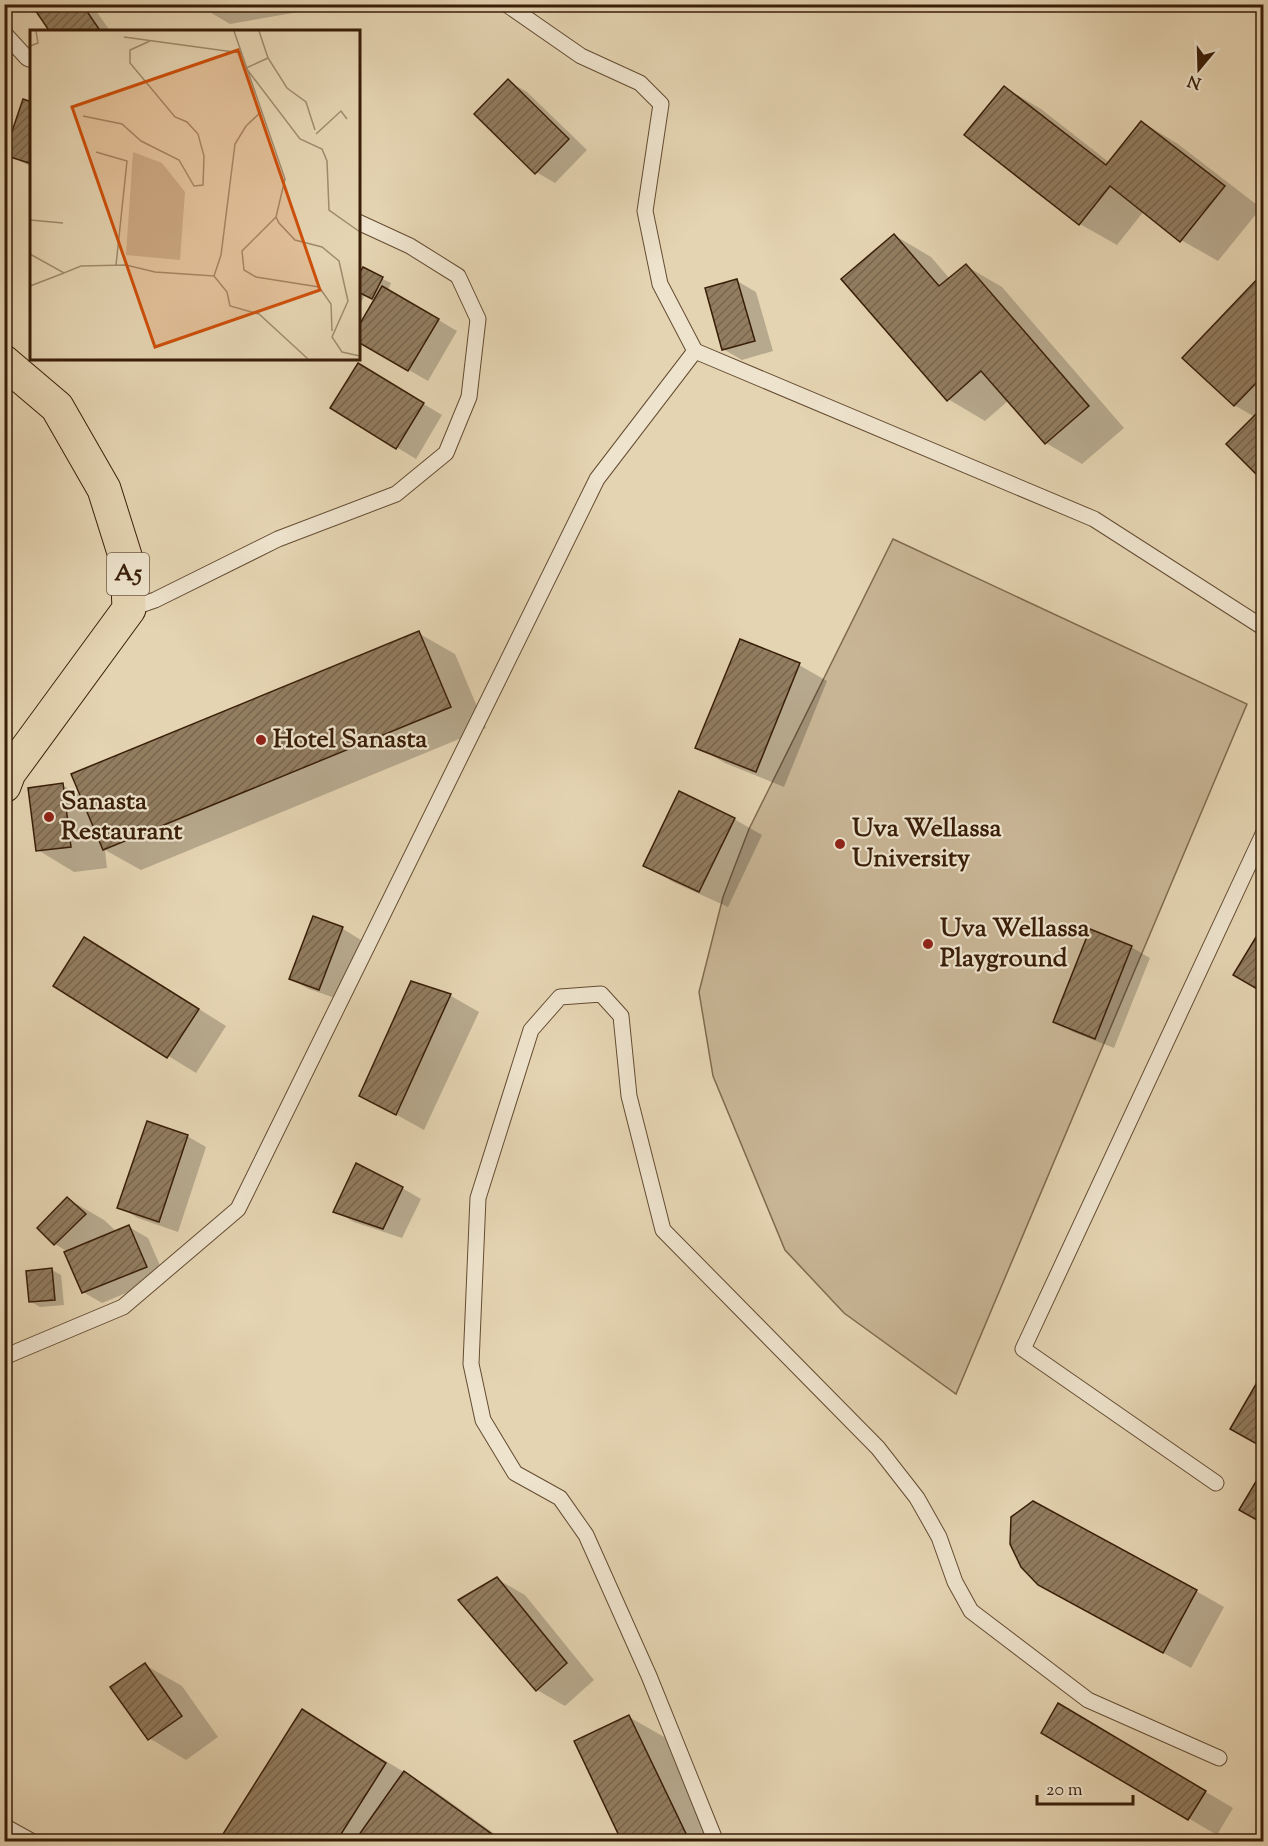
<svg xmlns="http://www.w3.org/2000/svg" width="1268" height="1846" viewBox="0 0 1268 1846" font-family="'Sorts Mill Goudy',serif">
<style>
.pitch{fill:#c8b595;stroke:#806a4e;stroke-width:1.5}
.shadow{fill:#0003}
.building{fill:url(#building-hatch);stroke:#391e08;stroke-width:1.5}
.lines{fill:none;stroke-linecap:round;stroke-linejoin:round}
.lane-casing{stroke:#644c32;stroke-width:17}
.highway-casing{stroke:#391e08;stroke-width:35}
.lane{stroke:#eee3cd;stroke-width:15}
.highway{stroke:#e5d4b2;stroke-width:33}
.poi-dot{fill:#8f2418;stroke:#eee3cd;stroke-width:2}
.labels{text-anchor:middle;dominant-baseline:central;stroke-width:4.5;stroke-linejoin:round;paint-order:stroke}
.shield{fill:#eee3cd;stroke:#6f5943;stroke-width:1.5}
.shield-label{font-size:24px;font-weight:bold;fill:#391e08}
.poi-label{font-size:26px;font-weight:bold;fill:#391e08;stroke:#eee3cd;text-anchor:start}
.inset-road{fill:none;stroke:#a08b6e;stroke-width:1.5}
.view{fill:#ce500b;fill-opacity:0.15;stroke:#ce500b;stroke-width:3}
.inset-edge{fill:none;stroke:#391e08;stroke-width:3}
</style>
<defs>
<pattern id="building-hatch" width="6" height="6" patternUnits="userSpaceOnUse" patternTransform="scale(1.5)"><rect width="6" height="6" fill="#927d60"/><path d="M-1 1l2-2M0 6l6-6M5 7l2-2" fill="none" stroke="#78664d"/></pattern>
</defs>
<rect width="100%" height="100%" fill="#e5d4b2"/>
<filter id="stains"><feTurbulence type="fractalNoise" baseFrequency=".00333" numOctaves="4"/><feColorMatrix values="0 0 0 0 .2 0 0 0 0 .09 0 0 0 0 .02 0 0 0 .5 -.17"/></filter>
<radialGradient id="worn" r=".72"><stop offset=".6" stop-color="#630" stop-opacity="0"/><stop offset="1" stop-color="#630" stop-opacity=".3"/></radialGradient>
<path class="pitch" d="M893,539L1247,704L956,1394L844,1313L785,1250L713,1076L699,992L723,897L749,829Z"/>
<g class="shadow">
<path d="M32,4H91L111,32H51Z"/>
<path d="M200,4H344L230,24L201,7Z"/>
<path d="M508,81L527,92L587,150L555,183L536,172Z"/>
<path d="M1004,87L1041,109L1110,163L1142,122L1178,144L1261,208L1218,261L1181,240L1144,211L1117,245L1080,224L967,135Z"/>
<path d="M32,103V167L6,154Z"/>
<path d="M894,235L931,257L950,279L966,266L1002,287L1124,428L1082,464L1046,443L1009,400L985,421L948,399Z"/>
<path d="M358,267L391,283L388,290L457,331L428,381L358,341L376,300L365,294L358,310Z"/>
<path d="M1264,276V479L1255,417L1234,405L1184,358Z"/>
<path d="M737,281L756,292L773,351L742,360L723,349Z"/>
<path d="M377,376L442,415L416,459L332,408Z"/>
<path d="M418,633L455,654L486,728L141,870L105,850L107,868L74,872L38,850L62,785L82,796Z"/>
<path d="M741,640L799,665L827,681L784,787L725,763L697,747Z"/>
<path d="M734,819L762,835L728,907L673,882L645,865Z"/>
<path d="M314,918L343,929L361,940L338,999L309,989L290,979Z"/>
<path d="M1131,947L1150,958L1114,1048L1073,1032L1055,1021Z"/>
<path d="M113,955L226,1026L196,1073L55,986Z"/>
<path d="M412,982L451,996L479,1012L424,1130L361,1095Z"/>
<path d="M187,1136L206,1147L178,1232L138,1218L119,1207Z"/>
<path d="M402,1188L421,1199L402,1238L354,1222L335,1211Z"/>
<path d="M68,1199L104,1220L117,1232L129,1227L148,1238L165,1277L102,1303L83,1292L68,1252L55,1244L39,1228Z"/>
<path d="M52,1270L61,1275L64,1305L40,1307L31,1302Z"/>
<path d="M497,1579L525,1595L594,1680L565,1706L537,1690Z"/>
<path d="M1196,1591L1224,1607L1191,1668L1068,1601Z"/>
<path d="M145,1665L182,1686L218,1737L186,1760L149,1738Z"/>
<path d="M1059,1705L1233,1808L1217,1835L1043,1733Z"/>
<path d="M303,1711L432,1789L506,1842H220Z"/>
<path d="M629,1717L666,1738L716,1842H624Z"/>
</g>
<g class="building">
<path d="M31,4H82L101,32H50Z"/>
<path d="M508,79L569,139L535,174L474,114Z"/>
<path d="M1004,86L1106,165L1141,121L1225,186L1180,242L1110,186L1079,225L964,135Z"/>
<path d="M23,99L32,102V164L4,155Z"/>
<path d="M894,234L939,286L966,264L1089,406L1045,444L981,371L947,401L841,279Z"/>
<path d="M363,267L383,277L372,299L358,292V276Z"/>
<path d="M1262,274L1264,375L1234,406L1182,358Z"/>
<path d="M737,279L755,341L722,350L705,288Z"/>
<path d="M382,286L439,319L408,371L358,342V327Z"/>
<path d="M358,363L424,403L396,449L330,408Z"/>
<path d="M1264,406V482L1226,444Z"/>
<path d="M419,631L451,707L103,850L71,774Z"/>
<path d="M740,639L800,663L756,772L695,748Z"/>
<path d="M63,783L71,847L36,851L28,788Z"/>
<path d="M679,791L735,818L699,892L643,866Z"/>
<path d="M313,916L343,927L319,990L289,979Z"/>
<path d="M1264,924V993L1233,975Z"/>
<path d="M1090,929L1132,946L1095,1039L1053,1022Z"/>
<path d="M84,937L199,1009L167,1058L53,986Z"/>
<path d="M411,981L451,994L396,1115L359,1096Z"/>
<path d="M147,1121L188,1135L159,1222L117,1208Z"/>
<path d="M356,1163L403,1187L383,1229L333,1212Z"/>
<path d="M67,1197L86,1214L54,1245L37,1228Z"/>
<path d="M129,1225L147,1267L82,1293L64,1252Z"/>
<path d="M52,1268L55,1300L29,1302L26,1271Z"/>
<path d="M1259,1379L1264,1381V1448L1230,1429Z"/>
<path d="M1264,1468V1524L1239,1510Z"/>
<path d="M1033,1501L1197,1590L1163,1653L1038,1585L1021,1567L1010,1544L1011,1517Z"/>
<path d="M497,1577L567,1663L536,1691L458,1600Z"/>
<path d="M145,1663L182,1716L148,1740L110,1687Z"/>
<path d="M1058,1703L1206,1791L1188,1820L1041,1733Z"/>
<path d="M302,1709L386,1763L336,1842H218Z"/>
<path d="M629,1715L690,1842H622L574,1741Z"/>
<path d="M404,1771L503,1842H360L356,1839Z"/>
</g>
<g class="lines">
<defs>
<g id="lane">
<path d="M506,4L581,56L640,83L661,104L645,211L660,284L695,351"/>
<path d="M4,33L27,58L32,60"/>
<path d="M129,609L155,600L278,539L396,494L446,453L469,397L478,319L458,276L410,246L358,222"/>
<path d="M4,1357L123,1307L238,1209L597,479L695,351L1094,519L1264,628"/>
<path d="M1216,1483L1023,1349L1264,832"/>
<path d="M4,1826L33,1842"/>
<path d="M716,1842L649,1676L586,1535L560,1498L515,1473L483,1420L471,1364L478,1198L531,1030L560,997L601,994L621,1016L629,1096L663,1230L878,1448L917,1498L939,1537L955,1582L971,1611L1088,1700L1219,1758"/>
</g>
<path id="highway" d="M4,362L57,407L104,489L127,562L129,609L9,773L4,786"/>
</defs>
<use href="#lane" class="lane-casing"/>
<use href="#highway" class="highway-casing"/>
<use href="#lane" class="lane"/>
<use href="#highway" class="highway"/>
</g>
<g class="poi-dot">
<circle cx="261" cy="740" r="6"/>
<circle cx="49" cy="817" r="6"/>
<circle cx="840" cy="844" r="6"/>
<circle cx="928" cy="944" r="6"/>
</g>
<g class="labels">
<rect class="shield" x="107" y="553" width="42" height="42" rx="4.5"/>
<g class="shield-label">
<text x="128" y="574">A5</text>
</g>
<g class="poi-label">
<text x="273" y="740">Hotel Sanasta</text>
<text x="61" y="802">Sanasta<tspan x="61" dy="30">Restaurant</tspan></text>
<text x="852" y="829">Uva Wellassa<tspan x="852" dy="30">University</tspan></text>
<text x="940" y="929">Uva Wellassa<tspan x="940" dy="30">Playground</tspan></text>
</g>
</g>
<g transform="translate(30 30)">
<rect width="330" height="330" fill="#e5d4b2"/>
<path d="M103,122L132,133L155,162L150,230L96,225Z" fill="#c8b595"/>
<path class="inset-road" d="M204,1L255,149L246,187L249,193L265,210L292,217L309,231L318,271L302,307L312,322L330,326M229,1L238,28L257,58L276,72L285,100M94,7L211,23M0,16L8,13L6,1M238,28L216,38L270,109L292,119L297,131L299,180L330,202M53,86L92,94L111,111L149,130L164,156L173,155L174,126L168,104L157,92L145,87L100,33V20L120,11M286,104L311,81L317,89M66,122L97,131L86,235M246,187L212,221L214,240L226,247L289,257L301,274L302,301M0,190L33,193M0,224L34,243L51,236L96,235L125,242L184,246L191,225L205,114L216,96L232,81M184,246L197,262L200,276L229,284L278,329M0,256L34,243"/>
<path class="view" d="M208,20L290,260L125,317L42,77Z"/>
<rect width="330" height="330" class="inset-edge"/>
</g>
<rect width="1268" height="1846" fill="none" stroke="#e5d4b2" stroke-width="24"/>
<rect x="6" y="6" width="1256" height="1834" fill="none" stroke="#391e08" stroke-width="3"/>
<rect x="12" y="12" width="1244" height="1822" fill="none" stroke="#391e08" stroke-width="1.5"/>
<g transform="translate(1199 69) rotate(199)" stroke="#eee3cd" stroke-width="4.5" paint-order="stroke">
<path d="M0-4.5L10 22L0 15L-10 22Z" fill="#391e08"/>
<text y="-9" font-size="16" font-weight="bold" text-anchor="middle" fill="#391e08">N</text>
</g>
<path d="M1037 1795v9h96v-9" fill="none" stroke="#391e08" stroke-width="3"/>
<text x="1046" y="1795" font-size="18" fill="#391e08" stroke="#eee3cd" stroke-width="4.5" paint-order="stroke">20 m</text>
<rect width="100%" height="100%" filter="url(#stains)"/>
<rect width="100%" height="100%" fill="url(#worn)"/>
</svg>
